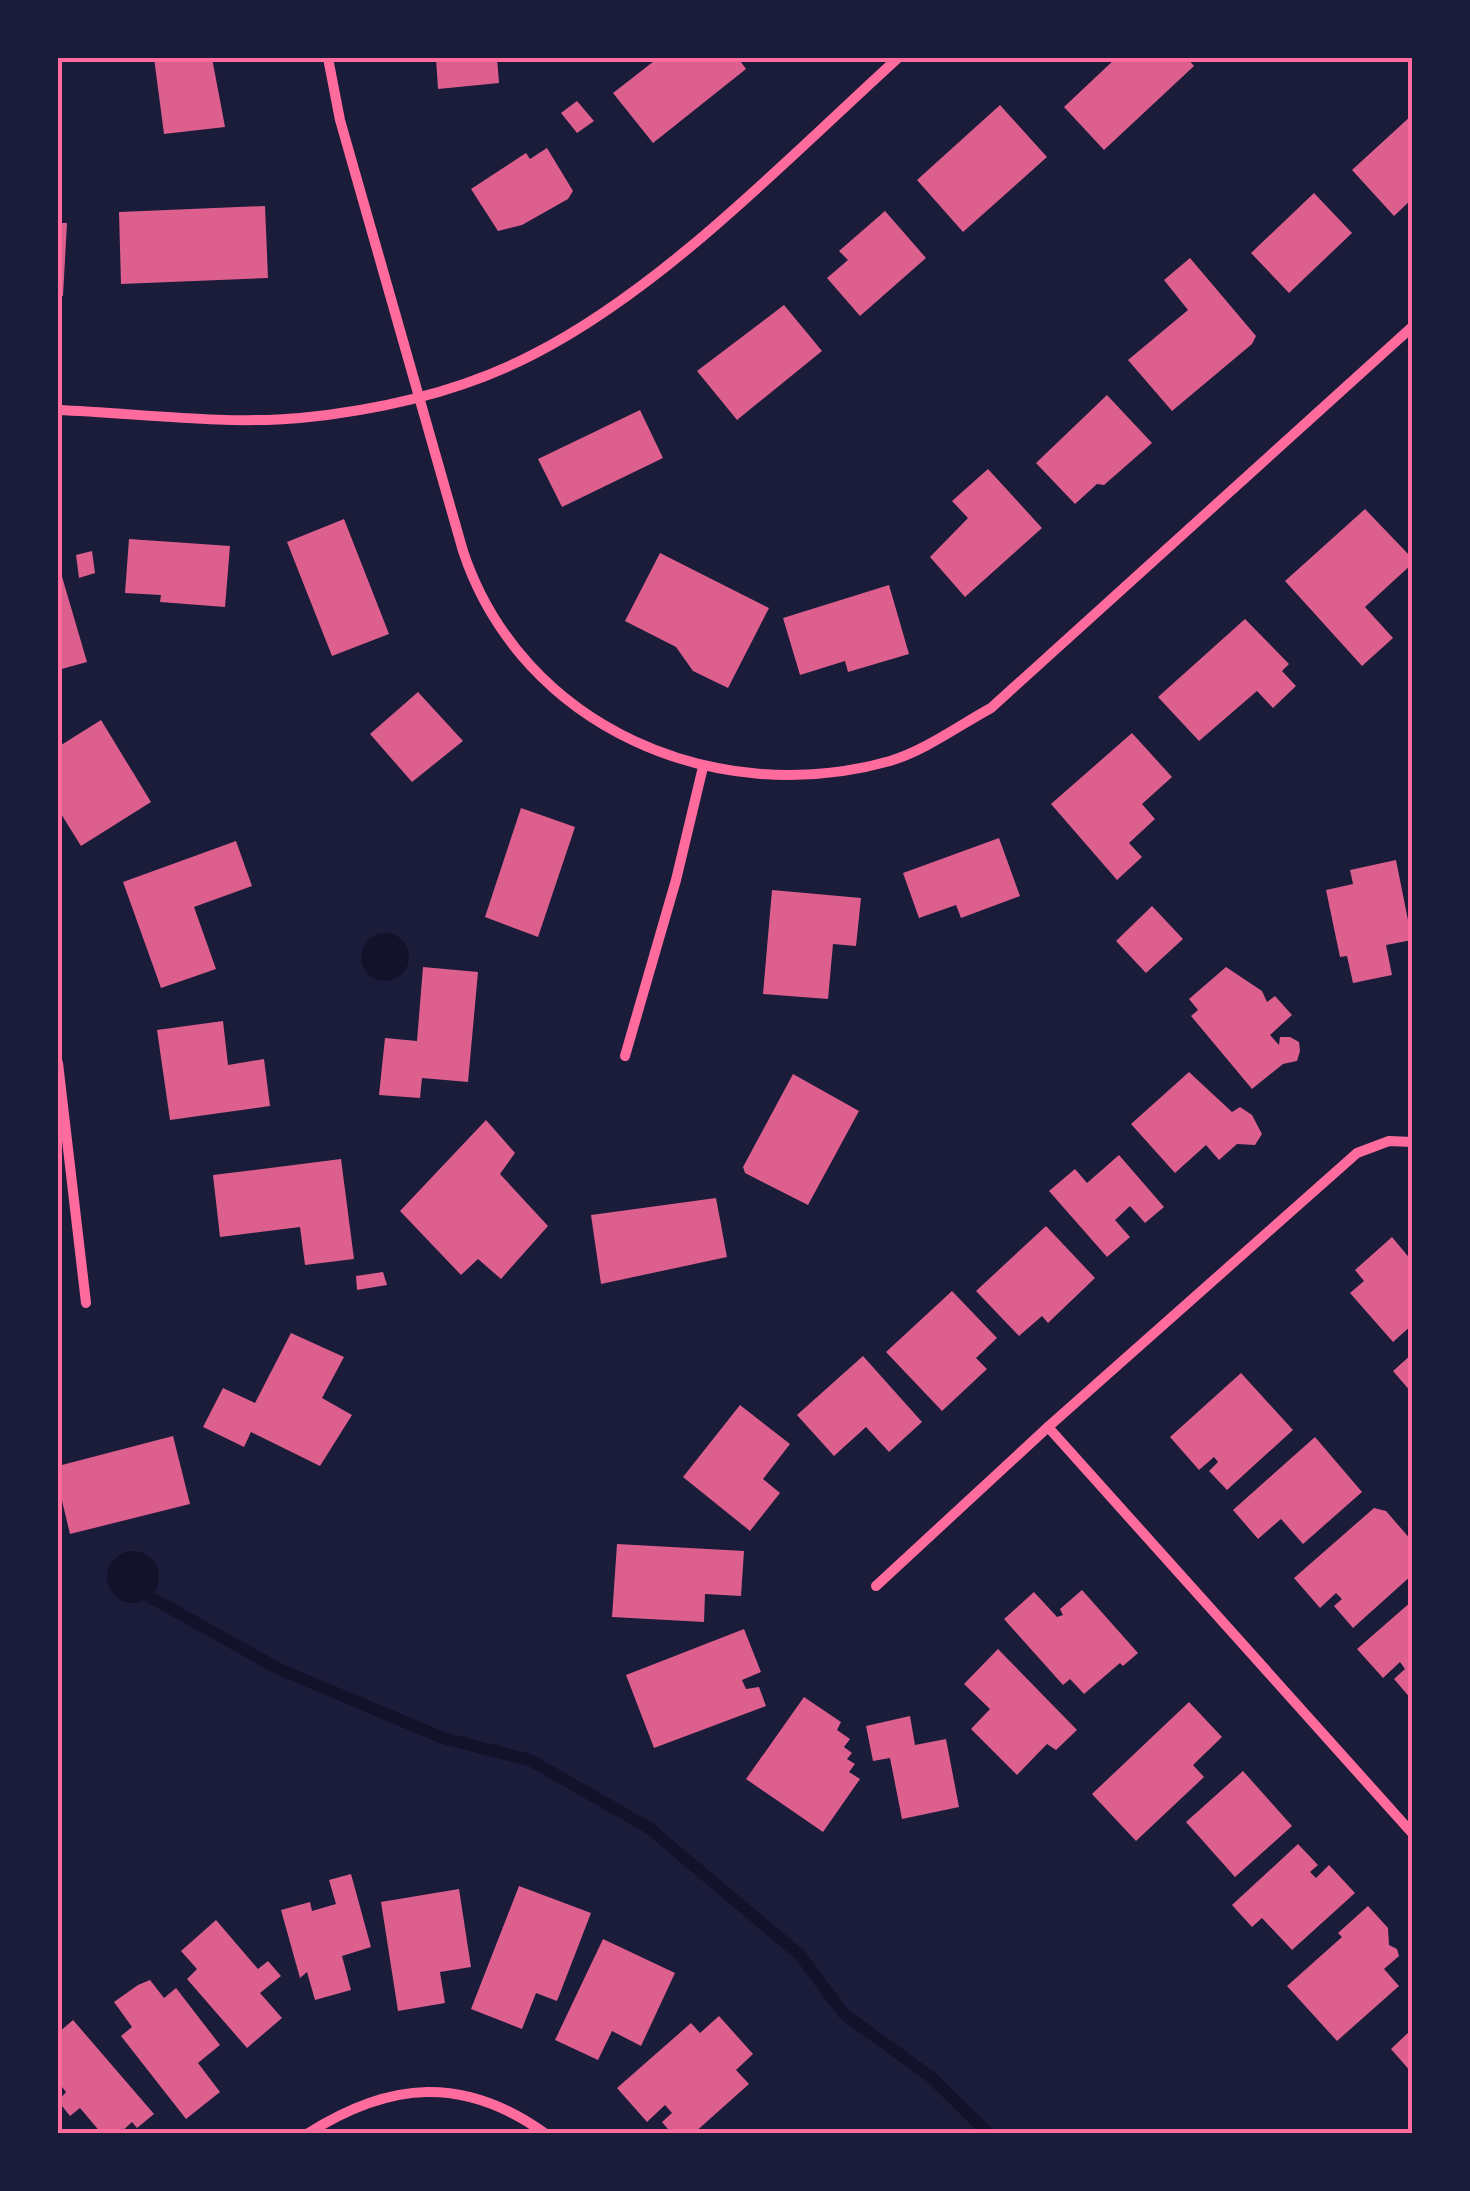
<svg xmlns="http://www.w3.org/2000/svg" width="1470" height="2191" viewBox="0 0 1470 2191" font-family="Ubuntu,sans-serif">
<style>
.water{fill:#12122b}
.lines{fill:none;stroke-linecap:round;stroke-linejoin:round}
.stream{stroke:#12122b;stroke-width:12}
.building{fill:#dd5f8e}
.minor{stroke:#ff6b9d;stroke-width:10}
.neatline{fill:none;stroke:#ff6b9d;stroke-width:4}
</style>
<rect width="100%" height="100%" fill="#1b1b3a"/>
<g class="water">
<circle cx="385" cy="957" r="24"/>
<circle cx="133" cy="1577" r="26"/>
</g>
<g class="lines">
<path class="stream" d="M150,1597L279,1669L443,1738L530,1760L649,1828L800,1955L844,2014L931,2077L989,2134"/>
</g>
<g class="building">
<path d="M154,58H212L225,127L164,134Z"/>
<path d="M436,58H497L499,83L438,89Z"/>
<path d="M658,58H738L746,69L653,143L613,93Z"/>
<path d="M1116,58H1187L1194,66L1104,150L1064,107Z"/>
<path d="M577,101L594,121L577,133L561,113Z"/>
<path d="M1000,105L1047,157L963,232L917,180Z"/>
<path d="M1412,115V199L1394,216L1352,170Z"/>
<path d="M547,148L573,191L568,199L522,225L498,231L471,189L526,153L530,159Z"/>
<path d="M1314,193L1352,233L1289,293L1251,253Z"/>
<path d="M265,206L268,278L121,284L119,212Z"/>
<path d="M885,211L926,258L860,316L827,278L848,260L839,251Z"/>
<path d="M58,223H67L63,296H58Z"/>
<path d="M1190,258L1256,336L1252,344L1172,411L1128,360L1188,310L1164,280Z"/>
<path d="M784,305L822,351L737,420L697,371Z"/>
<path d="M1107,395L1152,443L1104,485L1097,484L1075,504L1036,463Z"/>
<path d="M640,410L663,458L562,507L538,459Z"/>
<path d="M988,469L1042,528L965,597L930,557L968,518L952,501Z"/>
<path d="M1365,509L1412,558V564L1365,607L1393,638L1362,666L1285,581Z"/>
<path d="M344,519L389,634L332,656L287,542Z"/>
<path d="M129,539L230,546L225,607L160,602L161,595L125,593Z"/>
<path d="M92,551L95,573L79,578L76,555Z"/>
<path d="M660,553L769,608L728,688L693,671L676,647L625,621Z"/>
<path d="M58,563L87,662L58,670Z"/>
<path d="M889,585L909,654L848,672L845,661L800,675L783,618Z"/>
<path d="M1245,619L1289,664L1282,671L1296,686L1273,708L1257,691L1199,741L1158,697Z"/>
<path d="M418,692L463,741L412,782L370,734Z"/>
<path d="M101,720L151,802L81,846L58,809V747Z"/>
<path d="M1132,733L1172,777L1142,804L1155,819L1129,843L1142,857L1117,880L1051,804Z"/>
<path d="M521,808L575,827L538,937L485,917Z"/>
<path d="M999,838L1020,896L961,918L956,905L919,918L903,873Z"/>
<path d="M236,841L252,886L194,907L216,969L161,988L123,882Z"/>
<path d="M1396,860L1412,940L1386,945L1392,975L1353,983L1347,956L1340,957L1326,890L1353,884L1350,870Z"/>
<path d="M772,890L861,898L856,946L833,944L828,999L763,994Z"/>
<path d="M1152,906L1183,939L1146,973L1116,941Z"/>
<path d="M423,967L478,972L468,1082L422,1078L420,1098L379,1095L385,1038L417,1041Z"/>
<path d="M1226,967L1262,991L1267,1002L1275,996L1292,1015L1270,1035L1279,1045L1280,1037H1290L1299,1042L1300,1051L1297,1061L1283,1064L1252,1089L1191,1016L1198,1010L1189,999Z"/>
<path d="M223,1021L228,1065L264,1059L270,1106L170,1120L157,1030Z"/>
<path d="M1189,1072L1232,1112L1240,1107L1252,1115L1262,1134L1255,1145L1237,1144L1219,1160L1206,1145L1175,1173L1131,1124Z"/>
<path d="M793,1074L859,1111L808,1205L745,1173L743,1167Z"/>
<path d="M486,1120L515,1153L500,1174L548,1226L501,1279L478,1259L461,1275L400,1211Z"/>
<path d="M1119,1155L1164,1207L1145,1223L1130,1206L1115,1220L1130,1237L1107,1257L1049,1191L1075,1169L1087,1183Z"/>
<path d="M341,1159L354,1259L305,1265L300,1227L220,1237L213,1175Z"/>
<path d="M716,1198L727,1257L601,1284L591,1215Z"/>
<path d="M1046,1226L1095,1278L1048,1323L1042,1316L1019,1336L976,1291Z"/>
<path d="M1392,1237L1412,1261V1325L1393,1342L1350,1293L1364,1281L1355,1270Z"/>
<path d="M383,1272L387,1285L357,1290L356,1276Z"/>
<path d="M952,1291L997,1338L976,1358L987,1369L942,1411L886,1352Z"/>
<path d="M291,1333L344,1357L322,1398L352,1415L320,1466L251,1432L244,1447L203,1427L223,1388L255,1403Z"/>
<path d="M1412,1354V1393L1393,1371Z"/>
<path d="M863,1356L922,1422L889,1452L866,1427L834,1456L797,1415Z"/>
<path d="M1241,1373L1293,1430L1227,1490L1209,1471L1218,1462L1214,1457L1199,1470L1170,1437Z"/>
<path d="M740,1405L790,1444L763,1479L780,1493L750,1531L683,1477Z"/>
<path d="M173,1436L190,1504L70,1534L58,1484V1466Z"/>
<path d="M1315,1437L1362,1492L1303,1544L1281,1519L1258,1539L1233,1510Z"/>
<path d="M1374,1508L1386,1511L1412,1541V1553L1409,1556L1412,1560V1575L1353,1628L1334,1606L1342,1599L1336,1593L1320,1608L1294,1578Z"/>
<path d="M617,1544L744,1551L741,1596L705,1594L704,1622L612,1617Z"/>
<path d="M1082,1590L1138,1653L1123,1666L1120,1663L1084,1694L1070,1679L1063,1685L1004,1619L1034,1592L1057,1617L1063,1615L1060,1609Z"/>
<path d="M1412,1601V1700L1394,1679L1405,1669L1400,1662L1383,1678L1357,1649Z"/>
<path d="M744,1629L761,1672L742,1680L746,1689L759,1687L766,1706L654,1748L626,1675Z"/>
<path d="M998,1649L1077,1730L1056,1750L1047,1744L1017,1775L971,1729L990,1709L964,1684Z"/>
<path d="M804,1697L841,1722L837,1730L850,1739L844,1747L852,1753L847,1759L855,1764L849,1772L860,1779L823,1832L746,1779Z"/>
<path d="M1189,1702L1222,1737L1193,1765L1204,1777L1136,1841L1092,1794Z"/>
<path d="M910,1716L915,1745L946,1739L959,1807L902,1819L890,1758L873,1761L866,1726Z"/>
<path d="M1243,1771L1292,1826L1235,1877L1186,1822Z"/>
<path d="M1298,1844L1318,1865L1310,1872L1316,1878L1329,1865L1355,1893L1292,1950L1262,1918L1252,1927L1232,1905Z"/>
<path d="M351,1874L371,1947L342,1956L351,1990L315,2000L307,1972L300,1978L281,1910L310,1902L312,1911L336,1904L329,1880Z"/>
<path d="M519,1886L591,1913L557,2001L536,1993L522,2029L471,2009Z"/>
<path d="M459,1889L471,1967L440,1972L445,2003L398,2011L381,1902Z"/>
<path d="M1368,1906L1388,1928L1389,1945L1397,1949L1399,1956L1384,1969L1399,1986L1337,2041L1287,1986L1342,1937L1338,1933Z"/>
<path d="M216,1920L258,1969L268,1961L281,1976L260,1993L282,2018L247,2048L187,1979L197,1969L181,1951Z"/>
<path d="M603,1939L675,1973L641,2046L612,2031L598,2060L555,2040Z"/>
<path d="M150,1980L164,1998L176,1988L220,2045L198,2063L220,2092L186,2119L121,2036L132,2027L114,2002L138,1985Z"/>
<path d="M719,2016L753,2054L736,2070L749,2084L693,2134H672L662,2122L672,2113L665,2105L647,2122L617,2088L691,2023L700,2033Z"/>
<path d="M73,2020L154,2114L137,2128L132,2122L119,2134H102L80,2108L70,2116L58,2101L66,2092L58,2082V2033Z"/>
<path d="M1412,2029V2073L1391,2049Z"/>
</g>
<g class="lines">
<g class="minor">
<path d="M328,58L340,120L463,551C522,728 717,810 890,761C926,750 958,726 991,708L1412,327"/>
<path d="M58,410C136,413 222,425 300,418C380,410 463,391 534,354C665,287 789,157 898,58"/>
<path d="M625,1056L676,880L703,767"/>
<path d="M58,1063L86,1303"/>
<path d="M1048,1427L1412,1833"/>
<path d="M876,1586L1048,1427L1357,1153L1389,1141L1412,1142"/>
<path d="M307,2134C390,2081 464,2075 546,2134"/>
</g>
</g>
<rect width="1470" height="2191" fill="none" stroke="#1b1b3a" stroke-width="120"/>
<rect x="60" y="60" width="1350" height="2071" class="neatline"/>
</svg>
